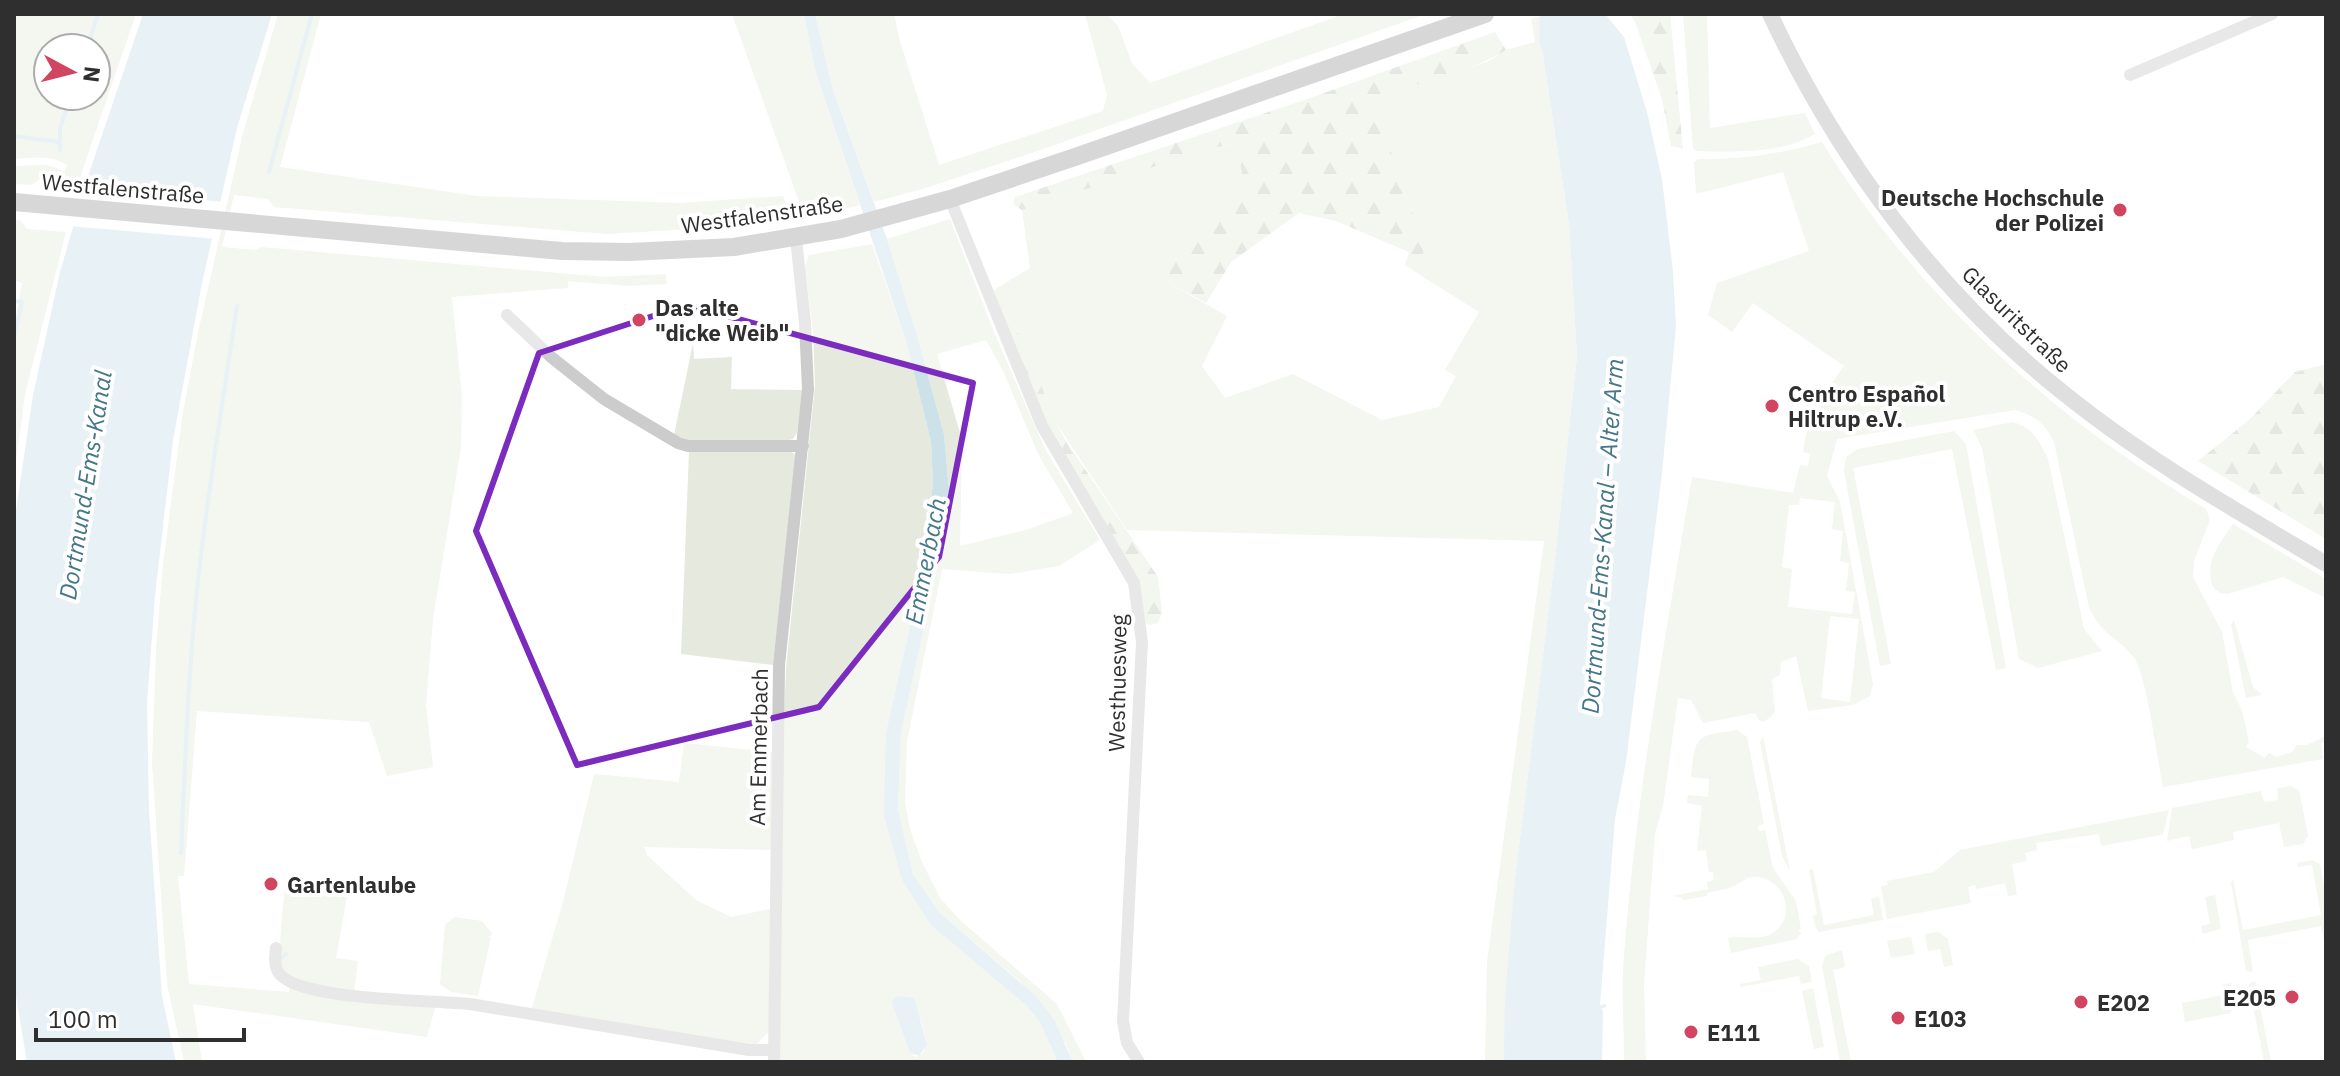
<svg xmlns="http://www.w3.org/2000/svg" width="2340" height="1076" viewBox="0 0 2340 1076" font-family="'IBM Plex Sans',sans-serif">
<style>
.green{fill:#e6eade;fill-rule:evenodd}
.forest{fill:url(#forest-firs)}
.water{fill:#cce1e8}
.pier{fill:#fff}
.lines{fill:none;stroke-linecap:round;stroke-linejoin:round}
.stream{stroke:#cce1e8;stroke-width:4}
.street{stroke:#ccc;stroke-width:12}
.secondary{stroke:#b9b9b9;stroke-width:16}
.primary{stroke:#a7a7a7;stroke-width:18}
.marked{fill:none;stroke:#7b2cbf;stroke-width:6;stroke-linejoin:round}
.poi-dot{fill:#d24561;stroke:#fff;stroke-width:3}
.labels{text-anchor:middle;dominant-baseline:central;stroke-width:8;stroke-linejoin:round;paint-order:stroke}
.street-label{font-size:22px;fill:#2f2f2f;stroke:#fff}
.poi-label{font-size:22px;font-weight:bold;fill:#2f2f2f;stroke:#fff;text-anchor:start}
.water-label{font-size:24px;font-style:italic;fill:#457788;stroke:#fff}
</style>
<defs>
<pattern id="forest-firs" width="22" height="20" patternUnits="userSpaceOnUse" patternTransform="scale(2)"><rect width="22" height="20" fill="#e6eade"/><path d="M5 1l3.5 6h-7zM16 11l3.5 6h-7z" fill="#c6c9bf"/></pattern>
</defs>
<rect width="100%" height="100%" fill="#fff"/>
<g class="green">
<path d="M14,14H136L78,183L41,179L31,185L14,184V166C34,166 47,161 64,172L67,165C49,154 34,158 14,159ZM48,48H96V96H48Z"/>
<path d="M278,14H321L280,167L477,196L680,203L783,196L787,208L784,216L708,228L607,234L274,207L268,199L234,195L222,247L255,250L262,247L604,277L666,274L667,284L628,286L568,281V288L452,297L462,396L461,447L433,619L426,705L433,767L387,776L369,722L197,711L184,876H178L189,984L289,992V988L436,1004L427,1037L193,1004L202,1062H184L167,984L152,762L156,650L163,564L183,412L198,333L243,133Z"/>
<path d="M732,14H804L815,70L860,205L833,212L802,210Z"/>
<path d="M815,14H894L899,38L939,165L1103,111L1107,95L1085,14H1107L1118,26L1132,63L1150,83L1344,14H1426L1026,155L919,190L874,202L833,90Z"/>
<path d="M1683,14H1707L1710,128L1805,113L1815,134C1781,154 1735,152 1697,151L1693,149Z"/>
<path d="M1541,16L1539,44L1542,49L1569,224L1577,356L1555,559L1515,878L1504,1062H1485L1487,962L1544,541L1127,530L1055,421L1023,338L1010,337L994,290L1030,268L1022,210L1209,149L1238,143L1242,173L1238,194L1191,226L1156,276L1227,316L1202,366L1225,398L1293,374L1382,420L1439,407L1456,376L1445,370L1479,312L1417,273L1427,241L1410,208L1374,101L1396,91L1487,62L1506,50L1535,42L1531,19Z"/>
<path d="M1822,142C1916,295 2053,418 2206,509L2210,520L2194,561L2193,577L2222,632L2233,693L2242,710L2249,742L2246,747L2265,758L2269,753L2276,757L2292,752L2297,745H2307L2326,736V742L2321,743L2323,759L2163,787C2158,763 2146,672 2134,658C2118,636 2101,636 2089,607L2054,442C2044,423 2036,416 2015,410L1837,439L1827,476L1840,502L1873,684L1870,696L1853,705L1808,711L1796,656L1781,662L1780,675L1772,679L1775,713L1764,722L1759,720L1755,713L1703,723L1691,700L1678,698L1663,806L1655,834L1644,984L1646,1062H1624C1624,1032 1622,1001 1623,971C1634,805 1665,641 1692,477L1793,493L1800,465L1808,466L1810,454L1803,452L1806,434L1824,399L1822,397L1844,366L1753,303L1732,332L1708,315L1717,283L1809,251L1783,172L1696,194L1694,162L1698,159C1741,160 1780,154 1822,142ZM1800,498L1835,502L1832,529L1843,531L1840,561L1849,563L1846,591L1855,592L1852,614L1788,607L1792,569L1782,567L1789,505H1799ZM1830,616L1859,619L1850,702L1821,698Z"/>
<path d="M950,219L995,335L1045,449L1100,540L1059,566L1010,574L942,569L907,741L905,802L910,829L922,862L940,898L960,920L1057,1004L1086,1062H1073L1066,1044L1021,982L939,912L913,874L898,809L901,733L937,568L949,490L944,434L917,335L887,239ZM986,340L1004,373L1038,454L1073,513L1026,530L960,546L962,440L937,354Z"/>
<path d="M14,220H20L27,229L66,232L25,394L14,477V329L22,283L14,280Z"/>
<path d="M872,244L906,341L931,442L933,484L920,582L886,732L902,880L1026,1005L1039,1021L1058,1062H779L782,772L786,668L815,385L813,332L805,266L809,255ZM892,1004L921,1020L927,1045L922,1054L916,1057L910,1053Z"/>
<path d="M693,343L694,359L732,357L731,389L803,390L797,433L793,439L785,441H691L674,435Z"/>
<path d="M2013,422C2033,428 2039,440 2048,459L2084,629L2102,651L2038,668L2019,659L1982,448L1973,430Z"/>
<path d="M1954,431L1966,444L2006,668L1996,670L1952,449L1853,468L1891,664L1880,666L1844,471L1846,457L1858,449Z"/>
<path d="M689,451H790L796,455L773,665L681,654Z"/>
<path d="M2233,524L2326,579V598L2283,577L2228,594L2220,593L2213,587C2204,562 2219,544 2233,524Z"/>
<path d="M2234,620L2253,687L2262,695L2246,698L2231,624Z"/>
<path d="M1737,730L1747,737L1764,824L1758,826L1759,831L1765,830L1773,868L1796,901L1801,929L1798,930L1801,933L1797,939L1731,953L1728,938C1742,935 1758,941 1771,934C1799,919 1785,876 1754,877C1744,878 1740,884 1732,887C1724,890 1715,891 1707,893V896L1683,900V898L1672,896L1708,889L1707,882L1714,880L1713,872H1709L1706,850L1697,851L1702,806L1687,803L1688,795L1708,797L1709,779L1691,777C1696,733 1695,737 1737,730Z"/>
<path d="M1763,736L1790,871L1782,856L1760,742Z"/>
<path d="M684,743L772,752L771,850L644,847L647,855L696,900L731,917L770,909L769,1031L755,1046L531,1011L563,902L594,774L679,782Z"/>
<path d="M2291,786L2299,790L2308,836L2303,844L2284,847L2279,823L2233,832L2234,840L2192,849L2189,836L2167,841L2172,808L2261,791L2264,802L2278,800L2277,788Z"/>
<path d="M2169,810L2163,834L2156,836L2101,846L2099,834L2036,843L2037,850L2025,853L2027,861L2012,864L2017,895L2008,896L2005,883L1976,889L1975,885L1968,887L1971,903L1887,919L1881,886L1888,885L1887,881L1934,872L1960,850Z"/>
<path d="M2312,860L2320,864L2326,896V952L2321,926L2248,940L2253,972L2246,971L2231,882L2233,880L2243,930L2321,915L2312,865L2298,867L2297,863Z"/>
<path d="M1813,869L1824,925L1874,915L1871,899L1879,897L1883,920L1819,932L1815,926L1813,916L1817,914L1809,870Z"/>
<path d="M286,878L350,880L336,958L358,961L354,992C332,989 304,989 286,973C274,963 285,896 286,878Z"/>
<path d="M2215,895L2221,929L2203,934L2201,926L2210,924L2205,897Z"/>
<path d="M454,917L482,921L492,933L491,936H487L491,937L478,996L451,992L440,984L445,925Z"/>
<path d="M1938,932L1948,939L1953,965L1944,967L1940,949L1928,951L1925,934Z"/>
<path d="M1911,937L1915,954L1891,958L1887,941Z"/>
<path d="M1842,950L1845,967L1833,970L1851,1062H1840L1822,966L1825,956Z"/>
<path d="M1798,959L1809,966L1812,982L1801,984L1799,976L1741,987L1740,984L1761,980L1758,967Z"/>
<path d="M2255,981L2271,1062H2264L2249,984Z"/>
<path d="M2231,983L2233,996L2231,1013L2185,1022L2182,1003L2223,995L2222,985Z"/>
<path d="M1813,988L1824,1047L1814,1049L1802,991Z"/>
</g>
<g class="forest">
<path d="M1630,14H1670L1683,149L1671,146L1662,99L1635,22Z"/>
<path d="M1495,32L1506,50C1466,75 1417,80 1374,101L1410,208L1427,241L1417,273L1405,265L1409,252L1336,221L1299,213L1231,262L1206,303L1156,276L1191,226L1238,194L1242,173L1237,143L1209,149L1022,210L1013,204L1015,197L1310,98Z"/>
<path d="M1018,333L1023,338L1055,421L1066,441L1158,577L1162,613L1158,623L1150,625L1146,623L1138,584L1046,425L1010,337Z"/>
<path d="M2326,364V539L2198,461L2249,420L2295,372Z"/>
</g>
<g class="water">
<path d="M143,14H272L237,128L202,283L173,440L155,596L147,703L149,810L162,996L176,1062H27L14,984V524L33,395L60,272L85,185Z"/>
<path d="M804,14H815L833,90L887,239L917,335L944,434L949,490L937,568L901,733L898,809L913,874L939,912L1037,997L1054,1020L1073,1062H1058L1039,1021L1026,1005L931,925L902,880L884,815L886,732L920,582L933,484L931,442L906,341L815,70Z"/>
<path d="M1540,14H1605L1624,37L1647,112L1662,179L1673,271L1676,327L1662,473L1626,762L1615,819L1601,992L1600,1005L1606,1004V1007L1601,1009L1603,1010L1602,1062H1504L1505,1000L1515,878L1555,559L1577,356L1569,224L1542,49L1539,44Z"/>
<path d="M900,996L914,998L927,1045L919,1056L910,1053L892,1004L893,999Z"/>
</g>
<path class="pier" d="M80,189L224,202L216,239L70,226Z"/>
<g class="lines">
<g class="stream">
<path d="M87,48L98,14"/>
<path d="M14,136L59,142"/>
<path d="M60,150V128L71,96"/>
<path d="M269,172L312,14"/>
<path d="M14,301L22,302L14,337"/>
<path d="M181,853C185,765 188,677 197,590C207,495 223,400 237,306"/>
<path d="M279,960L286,954"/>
</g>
<g class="street">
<path d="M2130,75L2272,14"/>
<path d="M950,199L1042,426L1134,583L1142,642L1123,1021L1127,1043L1139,1062"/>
<path d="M507,315L551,357L604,399L678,443L688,446H803"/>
<path d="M276,948C275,956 274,965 278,972C295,1001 434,1000 470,1004L749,1050H773"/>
<path d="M774,1062L779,665L808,389L805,323L796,238"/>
</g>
<path class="secondary" d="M1770,14C1839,161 1938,294 2066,395C2147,460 2237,511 2326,564"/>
<path class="primary" d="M14,202L562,251L629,252L734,247L841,229L950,199L1075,157L1485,14"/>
</g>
<path d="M0 0H2340V1076H0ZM687,305L973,383L939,557L819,707L577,765L476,531L539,353Z" fill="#fff" fill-opacity=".55" fill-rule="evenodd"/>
<path class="marked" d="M687,305L973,383L939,557L819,707L577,765L476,531L539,353Z"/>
<g class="poi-dot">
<circle cx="2120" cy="210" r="8"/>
<circle cx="639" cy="320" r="8"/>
<circle cx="1772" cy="406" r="8"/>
<circle cx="271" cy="884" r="8"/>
<circle cx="2292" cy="997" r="8"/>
<circle cx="2081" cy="1002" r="8"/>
<circle cx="1898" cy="1018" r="8"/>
<circle cx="1691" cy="1032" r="8"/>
</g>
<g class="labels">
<g class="street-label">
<text transform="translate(123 188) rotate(5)">Westfalenstraße</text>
<text transform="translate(762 214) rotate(-8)">Westfalenstraße</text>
<text transform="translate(2017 319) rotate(44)">Glasuritstraße</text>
<text transform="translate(1117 683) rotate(-89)">Westhuesweg</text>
<text transform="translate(758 747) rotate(-89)">Am Emmerbach</text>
</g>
<g class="poi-label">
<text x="2104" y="197" text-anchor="end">Deutsche Hochschule<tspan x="2104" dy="25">der Polizei</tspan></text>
<text x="655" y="307">Das alte<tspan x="655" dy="25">"dicke Weib"</tspan></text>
<text x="1788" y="393">Centro Español<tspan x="1788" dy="25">Hiltrup e.V.</tspan></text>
<text x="287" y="884">Gartenlaube</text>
<text x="2276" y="997" text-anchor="end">E205</text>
<text x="2097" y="1002">E202</text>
<text x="1914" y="1018">E103</text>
<text x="1707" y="1032">E111</text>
</g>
<g class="water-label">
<text transform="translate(85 485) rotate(-81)">Dortmund-Ems-Kanal</text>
<text transform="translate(1602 536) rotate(-86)">Dortmund-Ems-Kanal – Alter Arm</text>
<text transform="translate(925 561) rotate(-79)">Emmerbach</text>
</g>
</g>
<rect width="2340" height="1076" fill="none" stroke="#2f2f2f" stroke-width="32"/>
<g transform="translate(72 72) rotate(97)"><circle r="38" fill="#ffffff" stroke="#acacac" stroke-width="2"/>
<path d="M0-6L14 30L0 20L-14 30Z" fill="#d24561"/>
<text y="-12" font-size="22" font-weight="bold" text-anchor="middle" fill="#2f2f2f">N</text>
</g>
<path d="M36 1028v12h208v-12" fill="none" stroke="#2f2f2f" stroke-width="4"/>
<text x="48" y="1028" font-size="24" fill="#2f2f2f" stroke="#ffffff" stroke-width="6" paint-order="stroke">100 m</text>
</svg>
